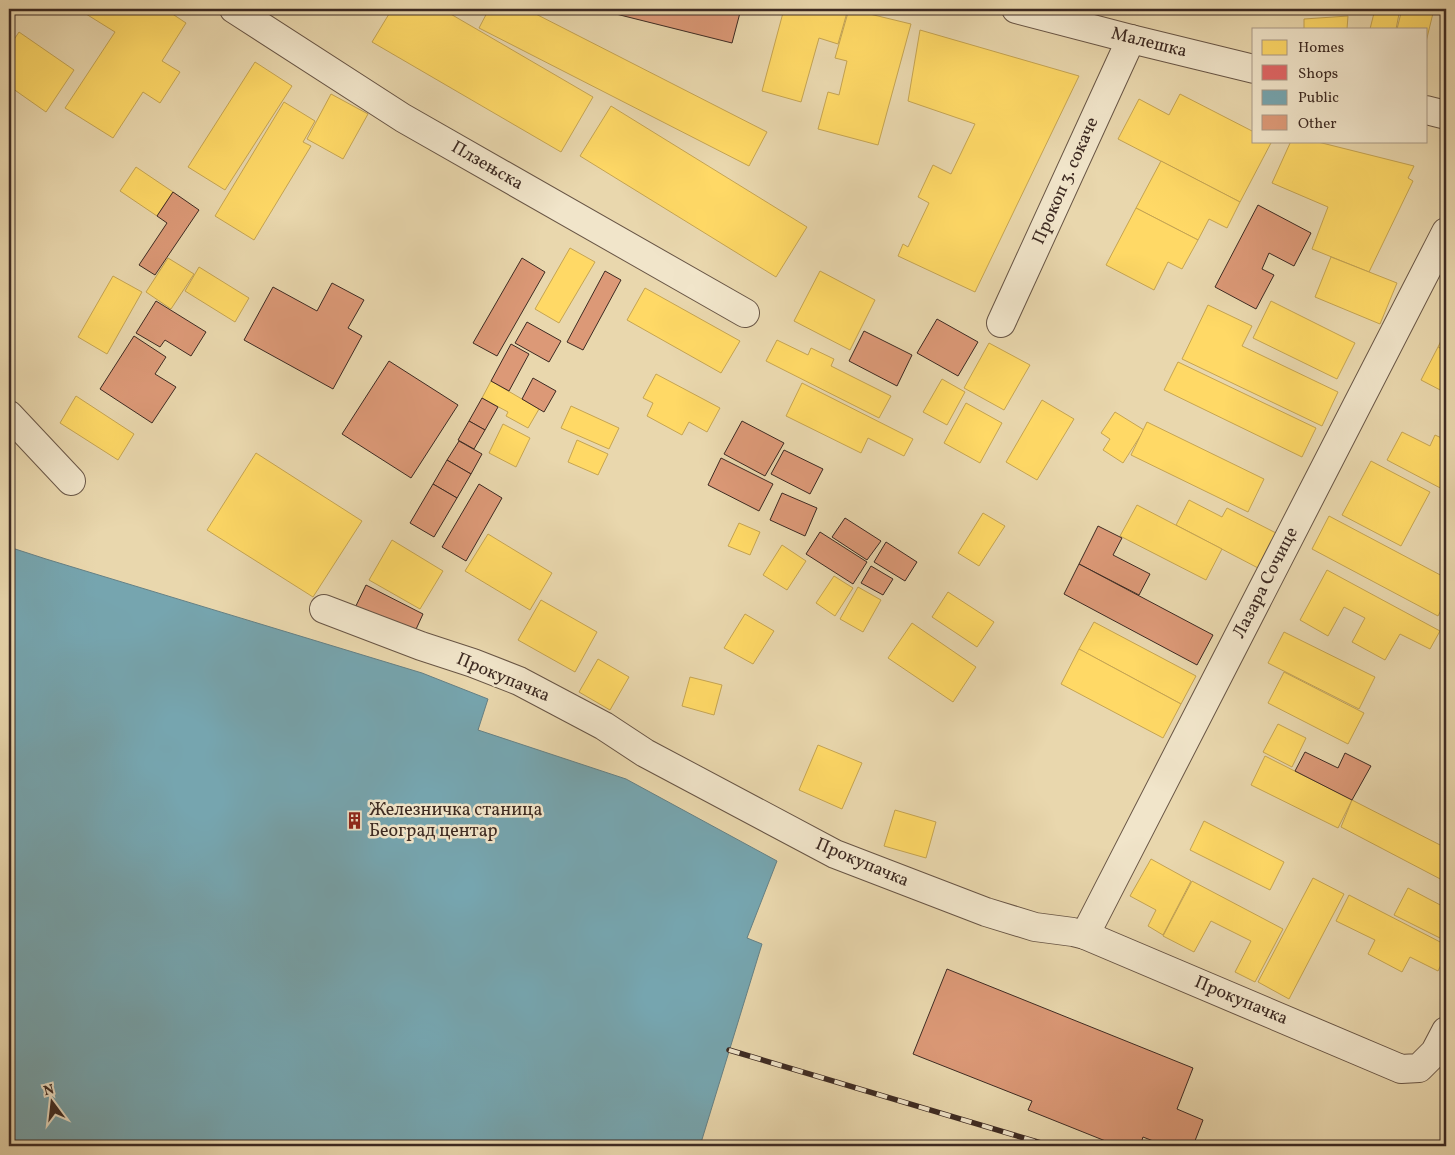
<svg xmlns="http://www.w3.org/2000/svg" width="1455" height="1155" viewBox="0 0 1455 1155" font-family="Vollkorn,serif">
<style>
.homes{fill:#ffd966;stroke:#c5a452}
.shops{fill:#e06666;stroke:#af5452}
.public{fill:#76a5af;stroke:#658085}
.building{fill:#dc9977;stroke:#3d2a22}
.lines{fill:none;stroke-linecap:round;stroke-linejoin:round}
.street-casing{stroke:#685545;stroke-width:30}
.street{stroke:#f1e5ca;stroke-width:28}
.rail-casing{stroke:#3d2a22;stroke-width:5.5}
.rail{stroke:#f1e5ca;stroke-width:4;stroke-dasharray:11;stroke-linecap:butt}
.labels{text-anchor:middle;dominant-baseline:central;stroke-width:5;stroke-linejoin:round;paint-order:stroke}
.street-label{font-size:18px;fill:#3d2a22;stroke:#f1e5ca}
.poi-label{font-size:18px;fill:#3d2a22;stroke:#f1e5ca;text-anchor:start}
</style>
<rect width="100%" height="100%" fill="#e9d7ad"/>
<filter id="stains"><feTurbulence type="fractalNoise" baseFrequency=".004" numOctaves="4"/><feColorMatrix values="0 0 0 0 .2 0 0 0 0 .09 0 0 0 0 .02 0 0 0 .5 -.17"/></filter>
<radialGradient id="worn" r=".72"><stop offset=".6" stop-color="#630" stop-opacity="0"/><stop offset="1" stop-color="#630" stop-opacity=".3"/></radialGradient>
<g class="homes">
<path d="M78,9H165L186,23L162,61L180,72L160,103L143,92L113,138L65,108L115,32Z"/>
<path d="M392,9H442L593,97L561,152L372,42Z"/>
<path d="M489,9H526L767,132L749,166L479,28Z"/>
<path d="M784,9H848L838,44L819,38L801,102L762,91Z"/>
<path d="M849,9L911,24L878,145L818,129L828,92L839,95L847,61L835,58Z"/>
<path d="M1375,9H1400L1396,29H1370Z"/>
<path d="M1402,9H1434L1426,42V29H1397Z"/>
<path d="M1348,16L1347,29H1304V19Z"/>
<path d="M920,30L1079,76L975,292L898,256L903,244L908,247L929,203L918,197L933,165L951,174L975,124L908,101Z"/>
<path d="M19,32L74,70L46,112L9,86V47Z"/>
<path d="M255,62L292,86L225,190L188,167Z"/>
<path d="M331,94L368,114L343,159L307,139Z"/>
<path d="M1180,94L1254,132V141H1272L1240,202L1118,139L1139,99L1169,115Z"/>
<path d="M284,102L315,121L303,142L311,146L254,240L215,216Z"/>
<path d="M611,106L807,227L776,277L580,156Z"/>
<path d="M1291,141H1314L1414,166L1408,178L1413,181L1369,272L1312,249L1328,207L1272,183Z"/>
<path d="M1161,161L1240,202L1227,228L1209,219L1198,240L1136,208Z"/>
<path d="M136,167L173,192L157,216L120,191Z"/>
<path d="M1136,208L1198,240L1182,269L1168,262L1154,290L1106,265Z"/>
<path d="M570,248L595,262L559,323L535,309Z"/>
<path d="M1331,257L1397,283L1380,324L1315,297Z"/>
<path d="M168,258L194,274L171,309L146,292Z"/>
<path d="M199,267L249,298L235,322L185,291Z"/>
<path d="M820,271L875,300L850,350L794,321Z"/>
<path d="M113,276L142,292L107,354L78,337Z"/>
<path d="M645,288L740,341L721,373L627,320Z"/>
<path d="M1271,301L1355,343L1337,379L1253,338Z"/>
<path d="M1208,305L1252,326L1242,346L1338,392L1322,426L1182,359Z"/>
<path d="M1446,331V351L1438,347Z"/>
<path d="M777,340L808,355L811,348L834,359L831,366L891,396L879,418L766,361Z"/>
<path d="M989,343L1030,365L1004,410L964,388Z"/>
<path d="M1438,347L1446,351V393L1421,380Z"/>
<path d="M1178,362L1316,428L1302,457L1164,390Z"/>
<path d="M656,374L720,408L707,432L689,422L682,435L647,416L653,403L643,398Z"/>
<path d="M942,379L965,392L947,425L923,412Z"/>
<path d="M491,381L539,409L528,428L506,416L508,412L482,398Z"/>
<path d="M802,383L913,439L904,456L868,438L861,453L786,416Z"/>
<path d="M76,396L134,434L118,460L60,423Z"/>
<path d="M1042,400L1074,419L1037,480L1006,462Z"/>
<path d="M966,403L1002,423L980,463L944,443Z"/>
<path d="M571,406L619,428L609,449L561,428Z"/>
<path d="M1115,412L1144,430L1123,463L1103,450L1110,439L1101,433Z"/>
<path d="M1147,422L1264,479L1248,512L1131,455Z"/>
<path d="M503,424L530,438L516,467L489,453Z"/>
<path d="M1402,432L1430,446L1435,435L1446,440V491L1387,460Z"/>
<path d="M577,440L608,454L598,475L568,462Z"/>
<path d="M256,453L362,521L313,597L207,530Z"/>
<path d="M1371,461L1430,492L1401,546L1342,515Z"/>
<path d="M1189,500L1222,517L1227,508L1276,533L1258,568L1176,525Z"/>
<path d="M1137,505L1222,549L1206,580L1120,536Z"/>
<path d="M983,513L1005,526L979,566L958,553Z"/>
<path d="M1329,516L1446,578V601L1438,616L1312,549Z"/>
<path d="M739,523L760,532L750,555L728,546Z"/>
<path d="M488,534L552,573L530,610L465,571Z"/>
<path d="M392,540L443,571L420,609L369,580Z"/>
<path d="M782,545L806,561L787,590L763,575Z"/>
<path d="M1327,570L1440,631L1430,649L1400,634L1385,660L1352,642L1365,618L1344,607L1328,636L1300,620Z"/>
<path d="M834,576L853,588L835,616L816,603Z"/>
<path d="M858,587L881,600L863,632L840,619Z"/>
<path d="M948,592L994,622L977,647L932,617Z"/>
<path d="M541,600L597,632L575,672L518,640Z"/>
<path d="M745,614L774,631L753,664L724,648Z"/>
<path d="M1094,622L1196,676L1181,704L1079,649Z"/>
<path d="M912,623L976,667L953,702L888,658Z"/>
<path d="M1284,632L1375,677L1359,709L1268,663Z"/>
<path d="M1079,649L1181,704L1163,738L1061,684Z"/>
<path d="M598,659L629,677L610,710L579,692Z"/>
<path d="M1284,672L1364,713L1348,744L1268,703Z"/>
<path d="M690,677L722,685L714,715L682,706Z"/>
<path d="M1278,724L1306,738L1292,767L1263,752Z"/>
<path d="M818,745L862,763L842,809L799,790Z"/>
<path d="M1265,756L1352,800L1338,828L1251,785Z"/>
<path d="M1352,800L1446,848V882L1341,827Z"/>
<path d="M895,810L936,822L926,858L884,846Z"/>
<path d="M1204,821L1284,862L1270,890L1190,850Z"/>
<path d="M1151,859L1191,881L1163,935L1148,926L1156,910L1130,896Z"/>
<path d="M1313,878L1344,894L1289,999L1258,982Z"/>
<path d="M1192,881L1283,929L1255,982L1235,972L1251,941L1211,921L1194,952L1163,936Z"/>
<path d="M1408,888L1446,908V941L1394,915Z"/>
<path d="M1349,895L1446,945V955L1438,971L1410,957L1402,972L1368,954L1375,940L1336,921Z"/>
</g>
<g class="shops">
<path d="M77,684L222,727L176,880L31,838Z"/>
<path d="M450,795L601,839L554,993L404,948Z"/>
<path d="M9,972L136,1009L95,1146H9Z"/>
<path d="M365,1078L516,1122L509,1146H345Z"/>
</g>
<path class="public" d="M9,547L46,559L422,673L488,699L478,730L626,779L777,861L747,938L762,944L700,1146H9Z"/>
<g class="building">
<path d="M596,9H741L732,43Z"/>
<path d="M173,192L199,210L155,275L139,265L167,223L157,216Z"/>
<path d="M1258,205L1311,233L1294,266L1269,253L1262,269L1274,275L1256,309L1215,287Z"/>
<path d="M522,258L545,272L497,356L473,343Z"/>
<path d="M605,271L621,280L583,350L567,342Z"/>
<path d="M332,283L364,300L348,328L362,336L333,389L244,340L273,287L317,311Z"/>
<path d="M156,301L206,332L191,356L165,340L160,347L136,333Z"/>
<path d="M937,319L978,342L958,376L917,353Z"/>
<path d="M527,322L561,341L549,362L515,343Z"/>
<path d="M864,331L912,355L897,386L849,361Z"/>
<path d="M134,336L166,357L155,374L176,387L152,423L100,389Z"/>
<path d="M511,344L529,354L509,391L491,381Z"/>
<path d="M389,361L458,405L411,478L342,434Z"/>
<path d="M533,378L556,391L544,412L522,399Z"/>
<path d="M482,398L498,407L485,430L469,421Z"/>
<path d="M469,421L485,430L474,449L458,440Z"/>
<path d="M742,421L784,443L765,476L724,454Z"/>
<path d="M459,441L482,454L471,474L447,460Z"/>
<path d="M784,450L823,469L810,494L771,474Z"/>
<path d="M721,458L773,484L759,511L708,485Z"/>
<path d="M447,460L471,474L457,498L433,484Z"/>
<path d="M433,484L457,498L434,537L410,523Z"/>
<path d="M479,484L502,498L466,561L442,547Z"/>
<path d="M782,493L817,508L805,536L770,520Z"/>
<path d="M845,518L881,541L867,560L832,537Z"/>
<path d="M1098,526L1122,538L1113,555L1150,574L1139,595L1079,564Z"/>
<path d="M820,532L867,562L853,584L806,554Z"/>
<path d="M886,542L917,562L905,581L874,562Z"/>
<path d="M1079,564L1213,635L1197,665L1064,594Z"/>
<path d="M871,566L893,579L883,595L861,583Z"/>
<path d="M366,585L423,614L412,638L353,612Z"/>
<path d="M1305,752L1338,768L1345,753L1371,766L1352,800L1295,771Z"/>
<path d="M947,969L1193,1068L1177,1109L1203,1120L1193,1146H1166L1143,1137L1140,1146H1118L1028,1110L1032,1101L913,1054Z"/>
</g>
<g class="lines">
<defs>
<g id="street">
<path d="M234,9L403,118L745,313"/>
<path d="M1016,9L1131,39L1254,69"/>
<path d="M1426,110L1446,115"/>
<path d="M1001,323L1131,39"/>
<path d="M9,415L71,481"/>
<path d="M324,609L421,646L473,663L519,681L604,726L645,753L835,854L986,912L1035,927L1073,932L1085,935L1401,1069L1419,1068L1435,1052L1446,1031"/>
<path d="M1085,935L1446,232"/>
</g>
</defs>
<use href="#street" class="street-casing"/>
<use href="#street" class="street"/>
<defs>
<path id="rail" d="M729,1050L1051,1146"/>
</defs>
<use href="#rail" class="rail-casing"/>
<use href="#rail" class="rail"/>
</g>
<defs>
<symbol id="building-bare" viewBox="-9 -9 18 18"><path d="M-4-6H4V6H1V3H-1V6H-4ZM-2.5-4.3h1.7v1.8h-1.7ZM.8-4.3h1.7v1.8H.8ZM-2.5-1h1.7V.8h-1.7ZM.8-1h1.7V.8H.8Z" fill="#8f2418" stroke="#f1e5ca" stroke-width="2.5" paint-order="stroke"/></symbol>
</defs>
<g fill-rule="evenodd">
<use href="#building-bare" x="342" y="808" width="25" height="25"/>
</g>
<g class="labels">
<g class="street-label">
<text transform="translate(1149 43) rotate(14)">Малешка</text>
<text transform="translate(487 166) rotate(30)">Плзењска</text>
<text transform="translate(1066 181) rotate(-66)">Прокоп 3. сокаче</text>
<text transform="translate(1266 583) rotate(-63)">Лазара Сочице</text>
<text transform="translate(503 678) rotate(23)">Прокупачка</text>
<text transform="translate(862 863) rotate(23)">Прокупачка</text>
<text transform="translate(1241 1001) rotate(23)">Прокупачка</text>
</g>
<g class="poi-label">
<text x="369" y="810">Железничка станица<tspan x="369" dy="21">Београд центар</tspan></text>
</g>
</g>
<rect width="1455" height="1155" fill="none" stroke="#e9d7ad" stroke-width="30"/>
<rect x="10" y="10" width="1435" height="1135" fill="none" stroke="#3d2a22" stroke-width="2.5"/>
<rect x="15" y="15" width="1425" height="1125" fill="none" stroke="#3d2a22"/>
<rect x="1252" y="28" width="175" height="115" fill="#f1e5ca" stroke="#a99a87"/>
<rect x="1262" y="40" width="25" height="15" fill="#ffd966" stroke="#a99a87"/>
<text x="1298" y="52" font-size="15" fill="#3d2a22">Homes</text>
<rect x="1262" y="65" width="25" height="15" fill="#e06666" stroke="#a99a87"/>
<text x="1298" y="78" font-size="15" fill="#3d2a22">Shops</text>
<rect x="1262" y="90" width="25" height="15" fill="#76a5af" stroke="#a99a87"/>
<text x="1298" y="102" font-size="15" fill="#3d2a22">Public</text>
<rect x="1262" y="115" width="25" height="15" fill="#dc9977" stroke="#a99a87"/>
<text x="1298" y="128" font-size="15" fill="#3d2a22">Other</text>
<g transform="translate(52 1102) rotate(345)" stroke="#f1e5ca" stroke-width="4" paint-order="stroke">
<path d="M0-4L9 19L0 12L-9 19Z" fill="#3d2a22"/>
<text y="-8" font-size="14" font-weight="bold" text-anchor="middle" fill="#3d2a22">N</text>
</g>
<rect width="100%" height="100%" filter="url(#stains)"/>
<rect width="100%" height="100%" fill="url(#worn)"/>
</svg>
